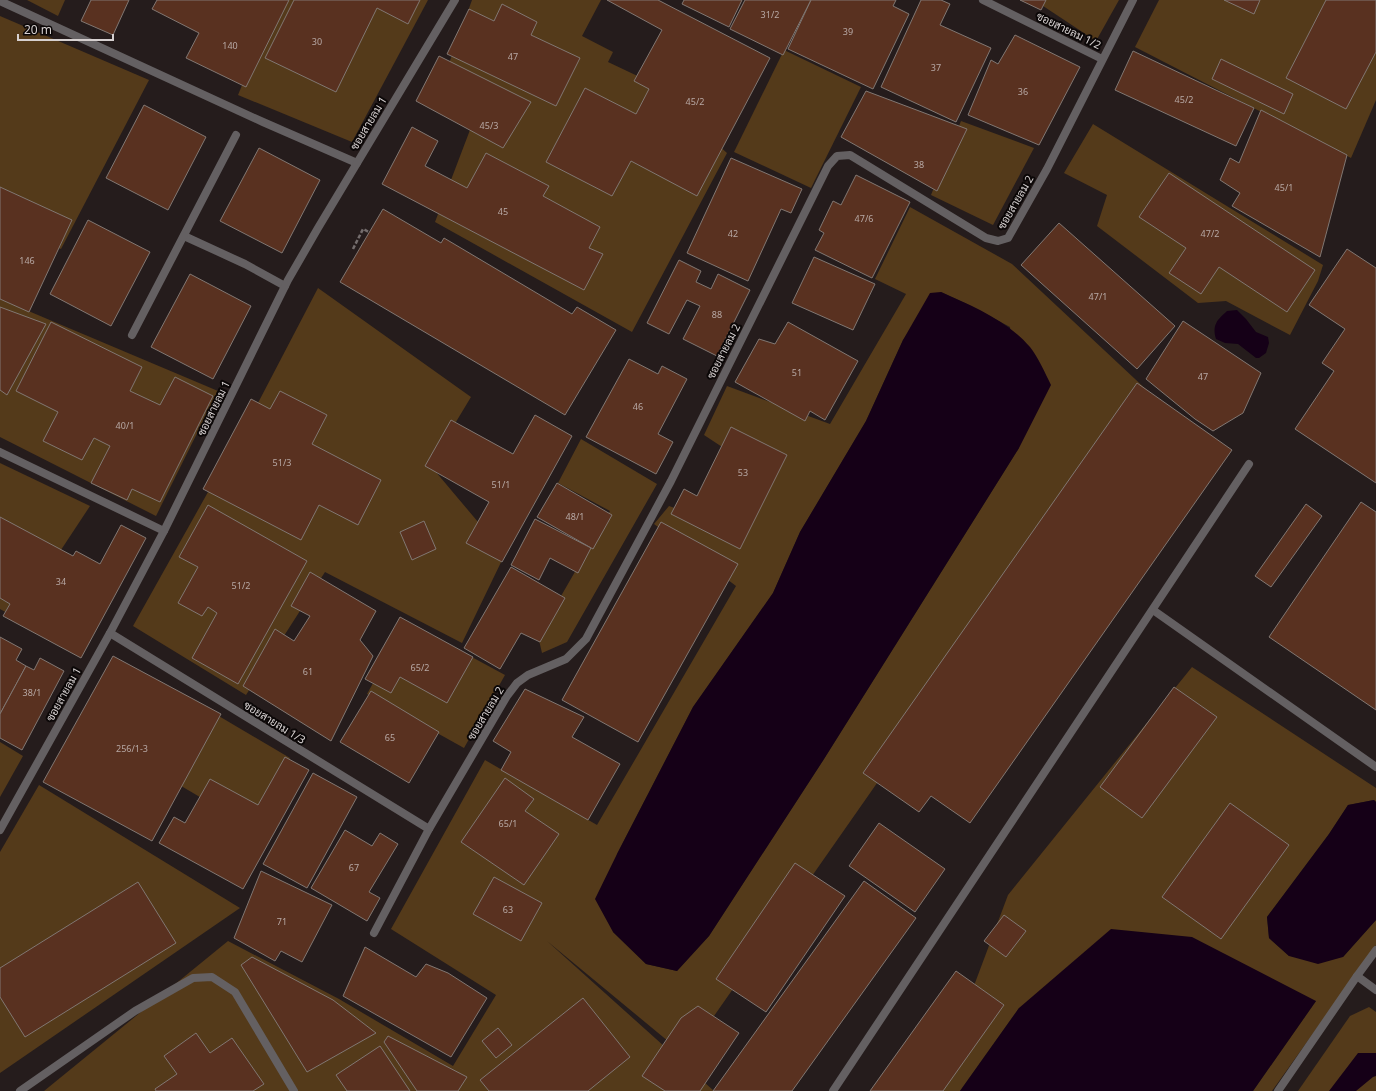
<svg xmlns="http://www.w3.org/2000/svg" width="1376" height="1091" viewBox="0 0 1376 1091" font-family="'Noto Sans',Sarabun,sans-serif">
<style>
.green{fill:#543a1a;fill-rule:evenodd}
.water{fill:#150017}
.building{fill:#593120;stroke:#817772}
.lines{fill:none;stroke-linecap:round;stroke-linejoin:round}
.path{stroke:#746d6d;stroke-width:2.5;stroke-dasharray:4 2;stroke-linecap:butt}
.service{stroke:#646062;stroke-width:8}
.minor{stroke:#646062;stroke-width:8}
.labels{text-anchor:middle;dominant-baseline:central;stroke-width:4;stroke-linejoin:round;paint-order:stroke}
.number-label{font-size:9px;fill:#b7a8a4}
.street-label{font-size:11px;fill:#d6d0d0;stroke:#0b0707}
</style>
<rect width="100%" height="100%" fill="#251c1c"/>
<g class="green">
<path d="M27,0H65L58,16Z"/>
<path d="M277,0H428L352,142L238,95Z"/>
<path d="M472,0H601L582,36L613,52L608,62L646,80L727,153L632,332L435,222L481,101L443,80Z"/>
<path d="M1034,0H1119L1096,41Z"/>
<path d="M1159,0H1376V100L1351,158L1135,47Z"/>
<path d="M0,16L149,80L61,249L0,225Z"/>
<path d="M784,50L861,87L811,188L734,152Z"/>
<path d="M961,121L1034,148L993,225L931,195Z"/>
<path d="M1093,124L1323,265L1318,281L1290,335L1226,301L1198,303L1097,226L1107,195L1064,173Z"/>
<path d="M910,207L1012,264L1150,393L686,1056L547,941L714,1091H44L228,941L339,999L453,1066L496,995L391,929L485,760L597,825L736,586L654,524L669,506L726,526L763,474L704,435L727,386L830,424L906,294L875,279ZM941,292L965,303L1010,327L1019,448L824,759L709,936L677,971L646,964L613,932L617,854L693,707L773,593L800,532L866,421L903,340Z"/>
<path d="M318,288L471,397L430,465L505,554L462,643L325,572L246,695L133,626L259,401Z"/>
<path d="M0,299L218,391L156,516L0,437Z"/>
<path d="M581,439L657,484L567,642L542,653L538,636L610,511L558,483Z"/>
<path d="M0,463L90,506L16,618L0,609Z"/>
<path d="M407,622L505,675L464,748L367,694Z"/>
<path d="M1192,667L1376,788V802L1374,800L1348,805L1329,834L1267,917L1269,938L1289,956L1343,957L1376,920V945L1272,1091H1253L1316,1001L1019,1008L960,1091H920L966,1007L1008,895Z"/>
<path d="M212,712L290,758L249,826L171,780Z"/>
<path d="M0,742L23,756L0,797Z"/>
<path d="M39,785L240,908L0,1073V852Z"/>
<path d="M1369,1007L1376,1012V1091H1298L1350,1016Z"/>
</g>
<g class="water">
<path d="M941,292C972,306 1007,320 1030,347C1038,357 1045,373 1051,385L1019,448L824,759L709,936L677,971L646,964L613,932L595,899L617,854L693,707L773,593L800,532L866,421L903,340L930,293Z"/>
<path d="M1237,310L1246,319L1256,332L1268,337L1269,343L1266,353L1259,358H1256L1238,344L1225,343L1216,339C1212,325 1217,320 1227,311Z"/>
<path d="M1374,800L1376,802V920L1343,957L1318,964L1289,956L1269,938L1267,917L1329,834L1348,805Z"/>
<path d="M1111,929L1192,937L1316,1001L1253,1091H960L1019,1008Z"/>
<path d="M1358,1053H1376V1076L1373,1077L1356,1091H1329Z"/>
</g>
<g class="building">
<path d="M91,0H129L113,35L81,21Z"/>
<path d="M157,0H289L246,87L186,58L199,33L152,9Z"/>
<path d="M294,0H420L408,24L377,8L336,92L265,58Z"/>
<path d="M607,0H658L770,58L697,196L631,161L612,196L546,162L585,88L636,114L649,89L634,81L662,30Z"/>
<path d="M684,0H742L729,27L682,4Z"/>
<path d="M745,0H811L783,55L730,29Z"/>
<path d="M811,0H896L893,6L909,14L873,89L788,49Z"/>
<path d="M921,0H941L950,4L940,25L991,48L956,122L881,87Z"/>
<path d="M1020,0H1046L1041,10Z"/>
<path d="M1224,0H1260L1254,14Z"/>
<path d="M1326,0H1376V52L1346,109L1286,78Z"/>
<path d="M502,4L537,22L531,35L580,58L556,106L447,54L469,9L494,21Z"/>
<path d="M1015,35L1080,67L1039,145L968,115L991,60L998,64Z"/>
<path d="M1133,51L1254,108L1236,146L1115,90Z"/>
<path d="M439,56L531,102L503,148L416,101Z"/>
<path d="M1221,59L1293,94L1284,114L1212,79Z"/>
<path d="M866,91L967,129L937,191L841,137Z"/>
<path d="M144,105L206,137L168,210L106,178Z"/>
<path d="M1261,110L1347,155L1320,257L1232,206L1240,193L1220,180L1230,158L1239,163Z"/>
<path d="M412,127L438,141L425,166L467,188L486,153L549,186L543,196L600,227L589,248L603,254L584,290L382,184Z"/>
<path d="M259,148L320,180L282,253L220,221Z"/>
<path d="M731,158L802,189L791,213L781,209L748,281L687,253Z"/>
<path d="M1169,173L1315,270L1287,312L1219,267L1201,294L1169,273L1186,248L1139,217Z"/>
<path d="M856,175L910,202L872,278L815,250L824,233L819,230L833,201L841,205Z"/>
<path d="M0,187L72,220L29,312L0,299Z"/>
<path d="M383,209L441,243L444,238L572,314L577,307L616,330L565,415L340,282Z"/>
<path d="M88,220L150,252L111,326L50,294Z"/>
<path d="M1059,223L1175,326L1137,369L1021,265Z"/>
<path d="M1347,249L1376,268V483L1295,429L1334,371L1322,363L1345,329L1309,305Z"/>
<path d="M814,257L875,284L853,330L792,303Z"/>
<path d="M679,260L701,271L696,282L711,289L718,274L750,290L717,356L683,339L700,306L687,300L669,334L647,323Z"/>
<path d="M190,274L251,306L213,379L151,347Z"/>
<path d="M0,307L46,324L7,395L0,390Z"/>
<path d="M1183,321L1261,373L1243,413L1213,431L1195,419L1146,379Z"/>
<path d="M51,322L142,367L130,391L160,405L175,377L213,396L160,502L132,489L127,500L91,483L110,446L94,438L82,460L43,441L58,412L16,391Z"/>
<path d="M788,322L858,361L825,420L810,411L805,421L735,382L759,339L775,344Z"/>
<path d="M629,359L658,374L662,366L687,379L658,434L673,442L656,474L586,437Z"/>
<path d="M1137,383L1232,450L970,823L931,796L919,812L863,773Z"/>
<path d="M280,391L327,415L312,444L381,480L358,525L319,505L301,540L203,489L251,399L270,409Z"/>
<path d="M535,415L572,436L502,562L466,543L489,502L425,466L451,420L513,454Z"/>
<path d="M731,427L787,455L740,549L671,514L684,489L697,496Z"/>
<path d="M557,483L612,515L593,549L537,517Z"/>
<path d="M1361,502L1376,512V710L1269,637Z"/>
<path d="M1306,504L1322,516L1271,587L1255,576Z"/>
<path d="M208,505L307,561L238,684L192,658L217,613L208,607L202,616L178,603L198,567L179,557Z"/>
<path d="M0,517L73,556L76,551L100,564L121,525L146,538L81,658L3,616L10,604L0,598Z"/>
<path d="M535,519L591,548L578,573L550,558L539,580L511,565Z"/>
<path d="M424,521L436,549L412,560L400,532Z"/>
<path d="M661,522L738,564L638,742L562,700Z"/>
<path d="M511,567L565,598L540,642L521,633L500,669L464,648Z"/>
<path d="M310,572L376,611L360,640L373,656L331,741L243,686L275,629L294,641L310,616L291,606Z"/>
<path d="M400,617L473,657L447,703L400,677L391,693L365,679Z"/>
<path d="M0,637L22,649L16,660L26,666L0,714Z"/>
<path d="M113,656L221,714L152,841L43,782Z"/>
<path d="M40,658L64,671L22,750L0,738V714L26,666L34,670Z"/>
<path d="M1174,687L1217,717L1142,818L1100,787Z"/>
<path d="M525,689L584,717L572,737L620,764L588,820L501,770L511,752L493,741Z"/>
<path d="M371,691L439,732L409,783L340,742Z"/>
<path d="M285,757L309,770L243,889L159,843L174,817L185,823L210,779L258,805Z"/>
<path d="M313,773L357,797L307,888L263,864Z"/>
<path d="M505,778L534,799L525,811L559,834L524,885L461,842Z"/>
<path d="M1230,803L1289,845L1221,939L1162,897Z"/>
<path d="M879,823L945,869L915,912L849,866Z"/>
<path d="M345,830L372,846L380,833L398,844L369,892L380,898L367,921L311,888Z"/>
<path d="M795,863L845,896L766,1012L716,979Z"/>
<path d="M261,871L332,905L302,962L281,951L275,961L234,938Z"/>
<path d="M494,877L542,903L521,941L473,914Z"/>
<path d="M864,881L916,918L792,1091H713Z"/>
<path d="M138,882L176,943L25,1037L0,997V968Z"/>
<path d="M1004,915L1026,931L1006,957L984,941Z"/>
<path d="M365,947L416,977L426,964L448,973L487,998L451,1057L343,996Z"/>
<path d="M252,957L333,1000L376,1033L307,1072L241,965Z"/>
<path d="M956,971L1004,1005L943,1091H870Z"/>
<path d="M583,998L630,1057L588,1091H489L480,1080Z"/>
<path d="M698,1006L739,1033L700,1091H665L642,1076L681,1018Z"/>
<path d="M498,1028L512,1045L496,1058L482,1041Z"/>
<path d="M196,1033L210,1053L232,1038L264,1084L253,1091H156L155,1089L177,1074L164,1056Z"/>
<path d="M388,1036L467,1077L458,1091H417L384,1042Z"/>
<path d="M380,1046L410,1091H347L336,1075Z"/>
</g>
<g class="lines">
<path class="path" d="M353,249L363,229L369,232"/>
<g class="service">
<path d="M1153,610L1376,767"/>
<path d="M1357,976L1376,990"/>
<path d="M20,1091L135,1011L193,978L212,977L235,992L294,1091"/>
<path d="M833,1091L1249,464"/>
<path d="M1278,1091L1357,976L1376,950"/>
</g>
<g class="minor">
<path d="M983,0L1102,59"/>
<path d="M0,1L263,122L357,163"/>
<path d="M184,236L245,264L285,286"/>
<path d="M132,335L236,135"/>
<path d="M0,452L164,531"/>
<path d="M110,633L429,829"/>
<path d="M0,830L110,633L164,531L288,280L318,228L455,0"/>
<path d="M374,933L429,829L507,696L517,683L528,675L566,659L586,639L671,481L828,166L837,156L850,155L986,238L998,241L1008,238L1047,169L1133,0"/>
</g>
</g>
<g class="labels">
<g class="number-label">
<text x="770" y="14">31/2</text>
<text x="848" y="31">39</text>
<text x="317" y="41">30</text>
<text x="230" y="45">140</text>
<text x="513" y="56">47</text>
<text x="936" y="67">37</text>
<text x="1023" y="91">36</text>
<text x="1184" y="99">45/2</text>
<text x="695" y="101">45/2</text>
<text x="489" y="125">45/3</text>
<text x="919" y="164">38</text>
<text x="1284" y="187">45/1</text>
<text x="503" y="211">45</text>
<text x="864" y="218">47/6</text>
<text x="733" y="233">42</text>
<text x="1210" y="233">47/2</text>
<text x="27" y="260">146</text>
<text x="1098" y="296">47/1</text>
<text x="717" y="314">88</text>
<text x="797" y="372">51</text>
<text x="1203" y="376">47</text>
<text x="638" y="406">46</text>
<text x="125" y="425">40/1</text>
<text x="282" y="462">51/3</text>
<text x="743" y="472">53</text>
<text x="501" y="484">51/1</text>
<text x="575" y="516">48/1</text>
<text x="61" y="581">34</text>
<text x="241" y="585">51/2</text>
<text x="420" y="667">65/2</text>
<text x="308" y="671">61</text>
<text x="32" y="692">38/1</text>
<text x="390" y="737">65</text>
<text x="132" y="748">256/1-3</text>
<text x="508" y="823">65/1</text>
<text x="354" y="867">67</text>
<text x="508" y="909">63</text>
<text x="282" y="921">71</text>
</g>
<g class="street-label">
<text transform="translate(1069 30) rotate(26)">ซอยสายลม 1/2</text>
<text transform="translate(368 123) rotate(-59)">ซอยสายลม 1</text>
<text transform="translate(1015 202) rotate(-60)">ซอยสายลม 2</text>
<text transform="translate(723 351) rotate(-63)">ซอยสายลม 2</text>
<text transform="translate(213 408) rotate(-64)">ซอยสายลม 1</text>
<text transform="translate(63 694) rotate(-61)">ซอยสายลม 1</text>
<text transform="translate(485 713) rotate(-59)">ซอยสายลม 2</text>
<text transform="translate(275 722) rotate(32)">ซอยสายลม 1/3</text>
</g>
</g>
<path d="M18 34v6h95v-6" fill="none" stroke="#d6d0d0" stroke-width="2"/>
<text x="24" y="34" font-size="12" fill="#d6d0d0" stroke="#0b0707" stroke-width="3" paint-order="stroke">20 m</text>
</svg>
